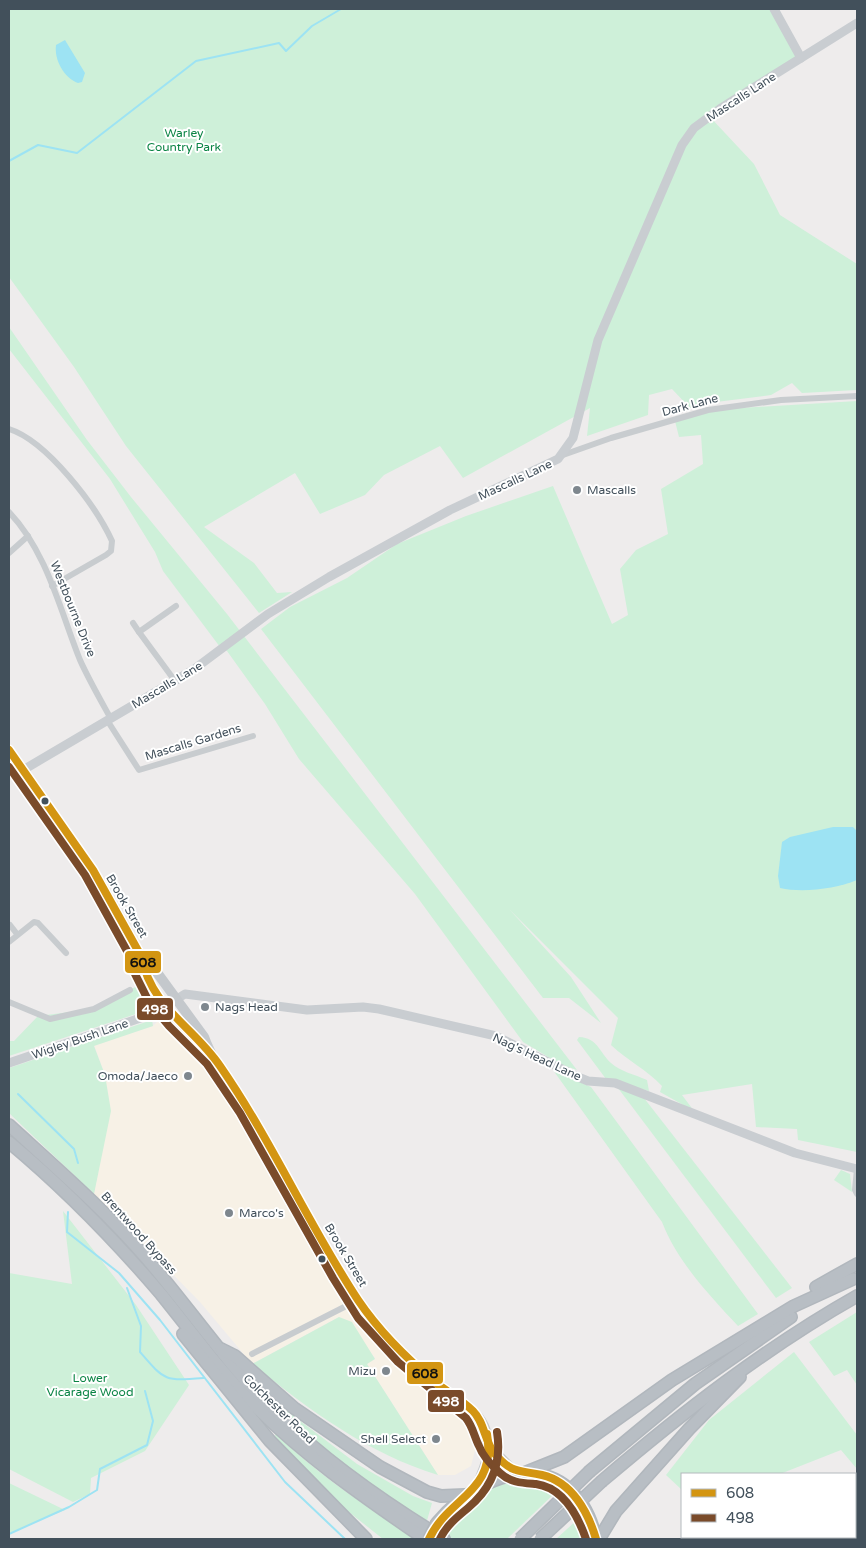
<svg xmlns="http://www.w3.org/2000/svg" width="866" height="1548" viewBox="0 0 866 1548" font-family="'Varela Round',sans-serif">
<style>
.commercial{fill:#f7f1e6}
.green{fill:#cef0d9}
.water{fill:#9de3f3}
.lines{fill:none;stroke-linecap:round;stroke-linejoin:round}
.stream{stroke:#9de3f3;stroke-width:2}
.highway-casing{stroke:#b1b7bd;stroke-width:14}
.street{stroke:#c8cccf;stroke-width:6}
.secondary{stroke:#c9cdd1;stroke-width:9}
.primary{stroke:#c4c8cc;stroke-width:10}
.highway{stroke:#b8bec4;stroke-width:11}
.highway-bridge-casing{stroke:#b1b7bd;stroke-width:14;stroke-linecap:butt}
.highway-bridge{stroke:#b8bec4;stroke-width:11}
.bus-1-casing{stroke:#fff;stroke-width:11}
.bus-2-casing{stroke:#fff;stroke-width:11}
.bus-1{stroke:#d39512;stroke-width:8}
.bus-2{stroke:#7a4b2a;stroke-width:8}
.poi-dot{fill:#7e878e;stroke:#fff;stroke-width:2}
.bus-dot{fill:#42505b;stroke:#fff;stroke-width:2}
.labels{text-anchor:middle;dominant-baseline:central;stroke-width:4;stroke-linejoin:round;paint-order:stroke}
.street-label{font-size:12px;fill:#42505b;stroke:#fff}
.park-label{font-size:12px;fill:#0b8445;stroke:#fff}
.poi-label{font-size:12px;fill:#42505b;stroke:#fff;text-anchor:start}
.line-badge{stroke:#fff;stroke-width:2}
.badge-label{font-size:14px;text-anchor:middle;font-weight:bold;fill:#fff}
.pale-badge-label{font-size:14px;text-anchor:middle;font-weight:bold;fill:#111}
</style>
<rect width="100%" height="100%" fill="#eeecec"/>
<path class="commercial" d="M163,1016L224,1081L319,1245L383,1347L477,1435L478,1438L471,1466L455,1475H438L367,1364L375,1358L339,1317L252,1364L200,1302L94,1194L99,1166L105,1075L94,1045L153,1026Z"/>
<g class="green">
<path d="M9,9H775L801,58L710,117L754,164L780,215L857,264V390L802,393L792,383L771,395L708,403L690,408L672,389L649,395L648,415L587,436L590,408L463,478L440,446L384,475L365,495L320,514L295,473L204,527L254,563L277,593L292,592L259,613L126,446L74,367L9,277Z"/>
<path d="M9,327L87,440L131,497L227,614L577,1070L560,1064L523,1042L415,894L299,759L265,704L227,651L220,647L163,571L155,552L110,479L9,349Z"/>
<path d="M857,401V1152L798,1140L797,1129L756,1127L752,1084L682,1095L694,1111L660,1092L662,1086C646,1069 628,1061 611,1045L618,1018L509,909L571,977L601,1023L569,998H543L261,629L290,607L347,578L397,544L466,516L553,486L612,624L628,615L620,569L636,550L668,534L661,489L703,464L701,435L679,437L675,421L707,410Z"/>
<path d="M141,984L150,999L151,1007L148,1010L9,1056V1041H14L38,1016L94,1009Z"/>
<path d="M152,1020L153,1026L94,1046L105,1075L111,1111L94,1194L9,1113V1068Z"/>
<path d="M579,1037C598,1038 599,1052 611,1063C619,1071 636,1075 647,1080L649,1091L606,1079L577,1040Z"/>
<path d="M553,1070L591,1087L758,1314L738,1326C709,1295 677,1261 662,1222Z"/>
<path d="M615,1084L644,1098L792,1288L776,1298Z"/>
<path d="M841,1170L850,1174L852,1192L834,1180Z"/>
<path d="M63,1211L136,1305L189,1385L145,1451L91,1478L90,1494L73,1502L9,1469V1273L72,1284Z"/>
<path d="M857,1312V1385L847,1370L834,1376L809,1342Z"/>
<path d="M339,1317L352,1322L375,1359L367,1364L438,1475C368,1454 308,1409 252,1364Z"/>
<path d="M794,1352L857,1435V1469L841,1450L780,1474H682V1490L666,1475L709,1420Z"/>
<path d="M266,1395L357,1464L413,1496L432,1503L426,1524L371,1487L303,1434Z"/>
<path d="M276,1434C319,1476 368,1508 418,1539H383L330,1497L273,1438Z"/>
<path d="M518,1479L537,1480L559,1489L507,1539H453L441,1532C452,1503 489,1485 518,1479Z"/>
<path d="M9,1483L65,1510L9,1533Z"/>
<path d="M577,1520L582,1539H556Z"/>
</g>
<g class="water">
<path d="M65,40L85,73L82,82L78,83C64,78 54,60 56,45Z"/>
<path d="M833,827H853L857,831V880C836,889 802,893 780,888L778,876L782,842L790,837Z"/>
</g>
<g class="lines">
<g class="stream">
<path d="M9,161L38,145L77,153L196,61L279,43L286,51L312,26L341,9"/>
<path d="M18,1094L74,1149L78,1163"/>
<path d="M68,1212L67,1232L119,1273L160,1320L285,1482L345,1539"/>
<path d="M127,1288L141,1326L140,1352C165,1381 164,1381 204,1378"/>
<path d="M9,1534L69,1507L97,1490L100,1469L147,1445L153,1421L145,1391"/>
</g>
<defs>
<g id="highway">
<path d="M9,1125C56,1168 105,1210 147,1259C191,1310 229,1367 278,1415C327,1463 385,1503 444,1539"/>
<path d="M9,1142C63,1187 115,1240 161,1294C191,1331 219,1370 253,1404C307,1458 363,1496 425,1539"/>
<path d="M816,1287L857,1264"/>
<path d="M183,1334L270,1441L366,1539"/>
<path d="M221,1349L235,1356L294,1408L380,1467L427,1492L441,1496L465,1495"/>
<path d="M590,1471L695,1384L791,1317"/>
<path d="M524,1473L564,1457L672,1380L794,1306L853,1279"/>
<path d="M602,1481C682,1413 765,1348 857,1296"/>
<path d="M437,1523C487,1463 574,1446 596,1539"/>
<path d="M599,1539L616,1511L689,1429L740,1377"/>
</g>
</defs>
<use href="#highway" class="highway-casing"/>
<g class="street">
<path d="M9,429C47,441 96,506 112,541L111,551L106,555L52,586"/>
<path d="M563,455L611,438L708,410L781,400L857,396"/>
<path d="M9,512C47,552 60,610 80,660C89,680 100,699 111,719"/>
<path d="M9,553L28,536"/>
<path d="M133,623L139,632"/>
<path d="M175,681L139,632L176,606"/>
<path d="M107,720L139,770L253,736"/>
<path d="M9,776L23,770"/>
<path d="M10,925L17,934"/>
<path d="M9,942L34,922L38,923L66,953"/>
<path d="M9,1002L50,1019L94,1009L130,990"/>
<path d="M857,1169L855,1190L857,1194"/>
<path d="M252,1354L358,1300"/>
</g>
<g class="secondary">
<path d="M774,9L801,58"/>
<path d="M23,770L193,670L268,614L329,577L450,510L558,459L573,438L598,340L682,145L694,128L721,108L857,23"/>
<path d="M9,1063L152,1014L185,994L307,1010L363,1007L379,1009L496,1036L578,1077L588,1081L615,1083L795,1153L857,1169"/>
</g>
<g class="primary">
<path d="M9,750L93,870L141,956L150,963L204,1037C214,1066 237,1091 253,1118C294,1188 331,1272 384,1334C400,1352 418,1368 437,1383C453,1396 475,1407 484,1426C494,1448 485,1467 476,1487"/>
<path d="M141,956C144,989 182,1032 208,1051"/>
<path d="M490,1447L516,1473"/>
</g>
<use href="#highway" class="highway"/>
<defs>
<g id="highway-bridge">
<path d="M429,1539L437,1523"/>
<path d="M520,1539L590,1471"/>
<path d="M540,1539L602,1481"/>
</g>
</defs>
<use href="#highway-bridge" class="highway-bridge-casing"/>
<use href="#highway-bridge" class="highway-bridge"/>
<defs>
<g id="bus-1">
<path d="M9,750L93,870L141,956C152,1009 192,1025 220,1066C272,1141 308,1224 358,1300C379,1331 407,1359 436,1383C448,1392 462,1400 473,1411C485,1423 484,1441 495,1454C512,1474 519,1470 542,1475C572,1482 588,1512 596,1539"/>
<path d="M429,1539C449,1496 497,1493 487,1434"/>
</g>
<g id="bus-2">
<path d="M9,767L85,875L132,960L135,974L149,1002L169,1026L207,1064L240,1113L333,1278L358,1318L398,1362L466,1418C473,1427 474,1436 479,1446C483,1457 491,1465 500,1473C511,1483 523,1483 536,1484C564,1488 578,1516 586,1539"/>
<path d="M440,1539C446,1526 457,1517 468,1508C492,1488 502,1463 497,1432"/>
</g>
</defs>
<use href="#bus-1" class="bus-1-casing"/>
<use href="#bus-2" class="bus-2-casing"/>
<use href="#bus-1" class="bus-1"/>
<use href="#bus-2" class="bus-2"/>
</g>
<g class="poi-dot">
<circle cx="577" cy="490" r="5"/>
<circle cx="205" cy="1007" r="5"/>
<circle cx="188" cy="1076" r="5"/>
<circle cx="229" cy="1213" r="5"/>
<circle cx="386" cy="1371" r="5"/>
<circle cx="436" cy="1439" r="5"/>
</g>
<g class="bus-dot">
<circle cx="45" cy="801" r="4.5"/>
<circle cx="322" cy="1259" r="4.5"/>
</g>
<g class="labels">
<g class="street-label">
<text transform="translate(741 97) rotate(-33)">Mascalls Lane</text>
<text transform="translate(690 405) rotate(-15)">Dark Lane</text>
<text transform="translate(515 480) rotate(-25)">Mascalls Lane</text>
<text transform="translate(73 609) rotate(68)">Westbourne Drive</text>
<text transform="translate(167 685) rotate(-31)">Mascalls Lane</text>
<text transform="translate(193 742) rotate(-17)">Mascalls Gardens</text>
<text transform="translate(127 906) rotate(60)">Brook Street</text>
<text transform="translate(80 1039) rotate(-19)">Wigley Bush Lane</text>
<text transform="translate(537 1057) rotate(25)">Nag's Head Lane</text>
<text transform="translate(139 1233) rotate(48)">Brentwood Bypass</text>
<text transform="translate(346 1255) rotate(59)">Brook Street</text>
<text transform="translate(279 1409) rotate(44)">Colchester Road</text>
</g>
<g class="park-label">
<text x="184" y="133">Warley<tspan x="184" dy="14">Country Park</tspan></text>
<text x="90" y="1378">Lower<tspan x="90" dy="14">Vicarage Wood</tspan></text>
</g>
<g class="poi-label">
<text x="587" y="490">Mascalls</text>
<text x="215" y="1007">Nags Head</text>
<text x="178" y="1076" text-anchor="end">Omoda/Jaeco</text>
<text x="239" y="1213">Marco's</text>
<text x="376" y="1371" text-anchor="end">Mizu</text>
<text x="426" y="1439" text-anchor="end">Shell Select</text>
</g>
</g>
<g class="line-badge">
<rect x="124" y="950" width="38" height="24" rx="5" fill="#d39512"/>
<rect x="136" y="997" width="38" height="24" rx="5" fill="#7a4b2a"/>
<rect x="406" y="1361" width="38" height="24" rx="5" fill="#d39512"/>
<rect x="427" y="1389" width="38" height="24" rx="5" fill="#7a4b2a"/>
</g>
<g class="badge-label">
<text x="155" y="1014">498</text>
<text x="446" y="1406">498</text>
</g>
<g class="pale-badge-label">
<text x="143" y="967">608</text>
<text x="425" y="1378">608</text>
</g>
<rect width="866" height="1548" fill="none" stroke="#42505b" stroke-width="20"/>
<rect x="681" y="1473" width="175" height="65" fill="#ffffff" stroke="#b3b9bd"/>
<rect x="691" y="1489" width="25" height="8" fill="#d39512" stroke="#b3b9bd"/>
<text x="726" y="1498" font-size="15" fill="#42505b">608</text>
<rect x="691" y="1514" width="25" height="8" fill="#7a4b2a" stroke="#b3b9bd"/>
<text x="726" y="1523" font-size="15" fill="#42505b">498</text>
</svg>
